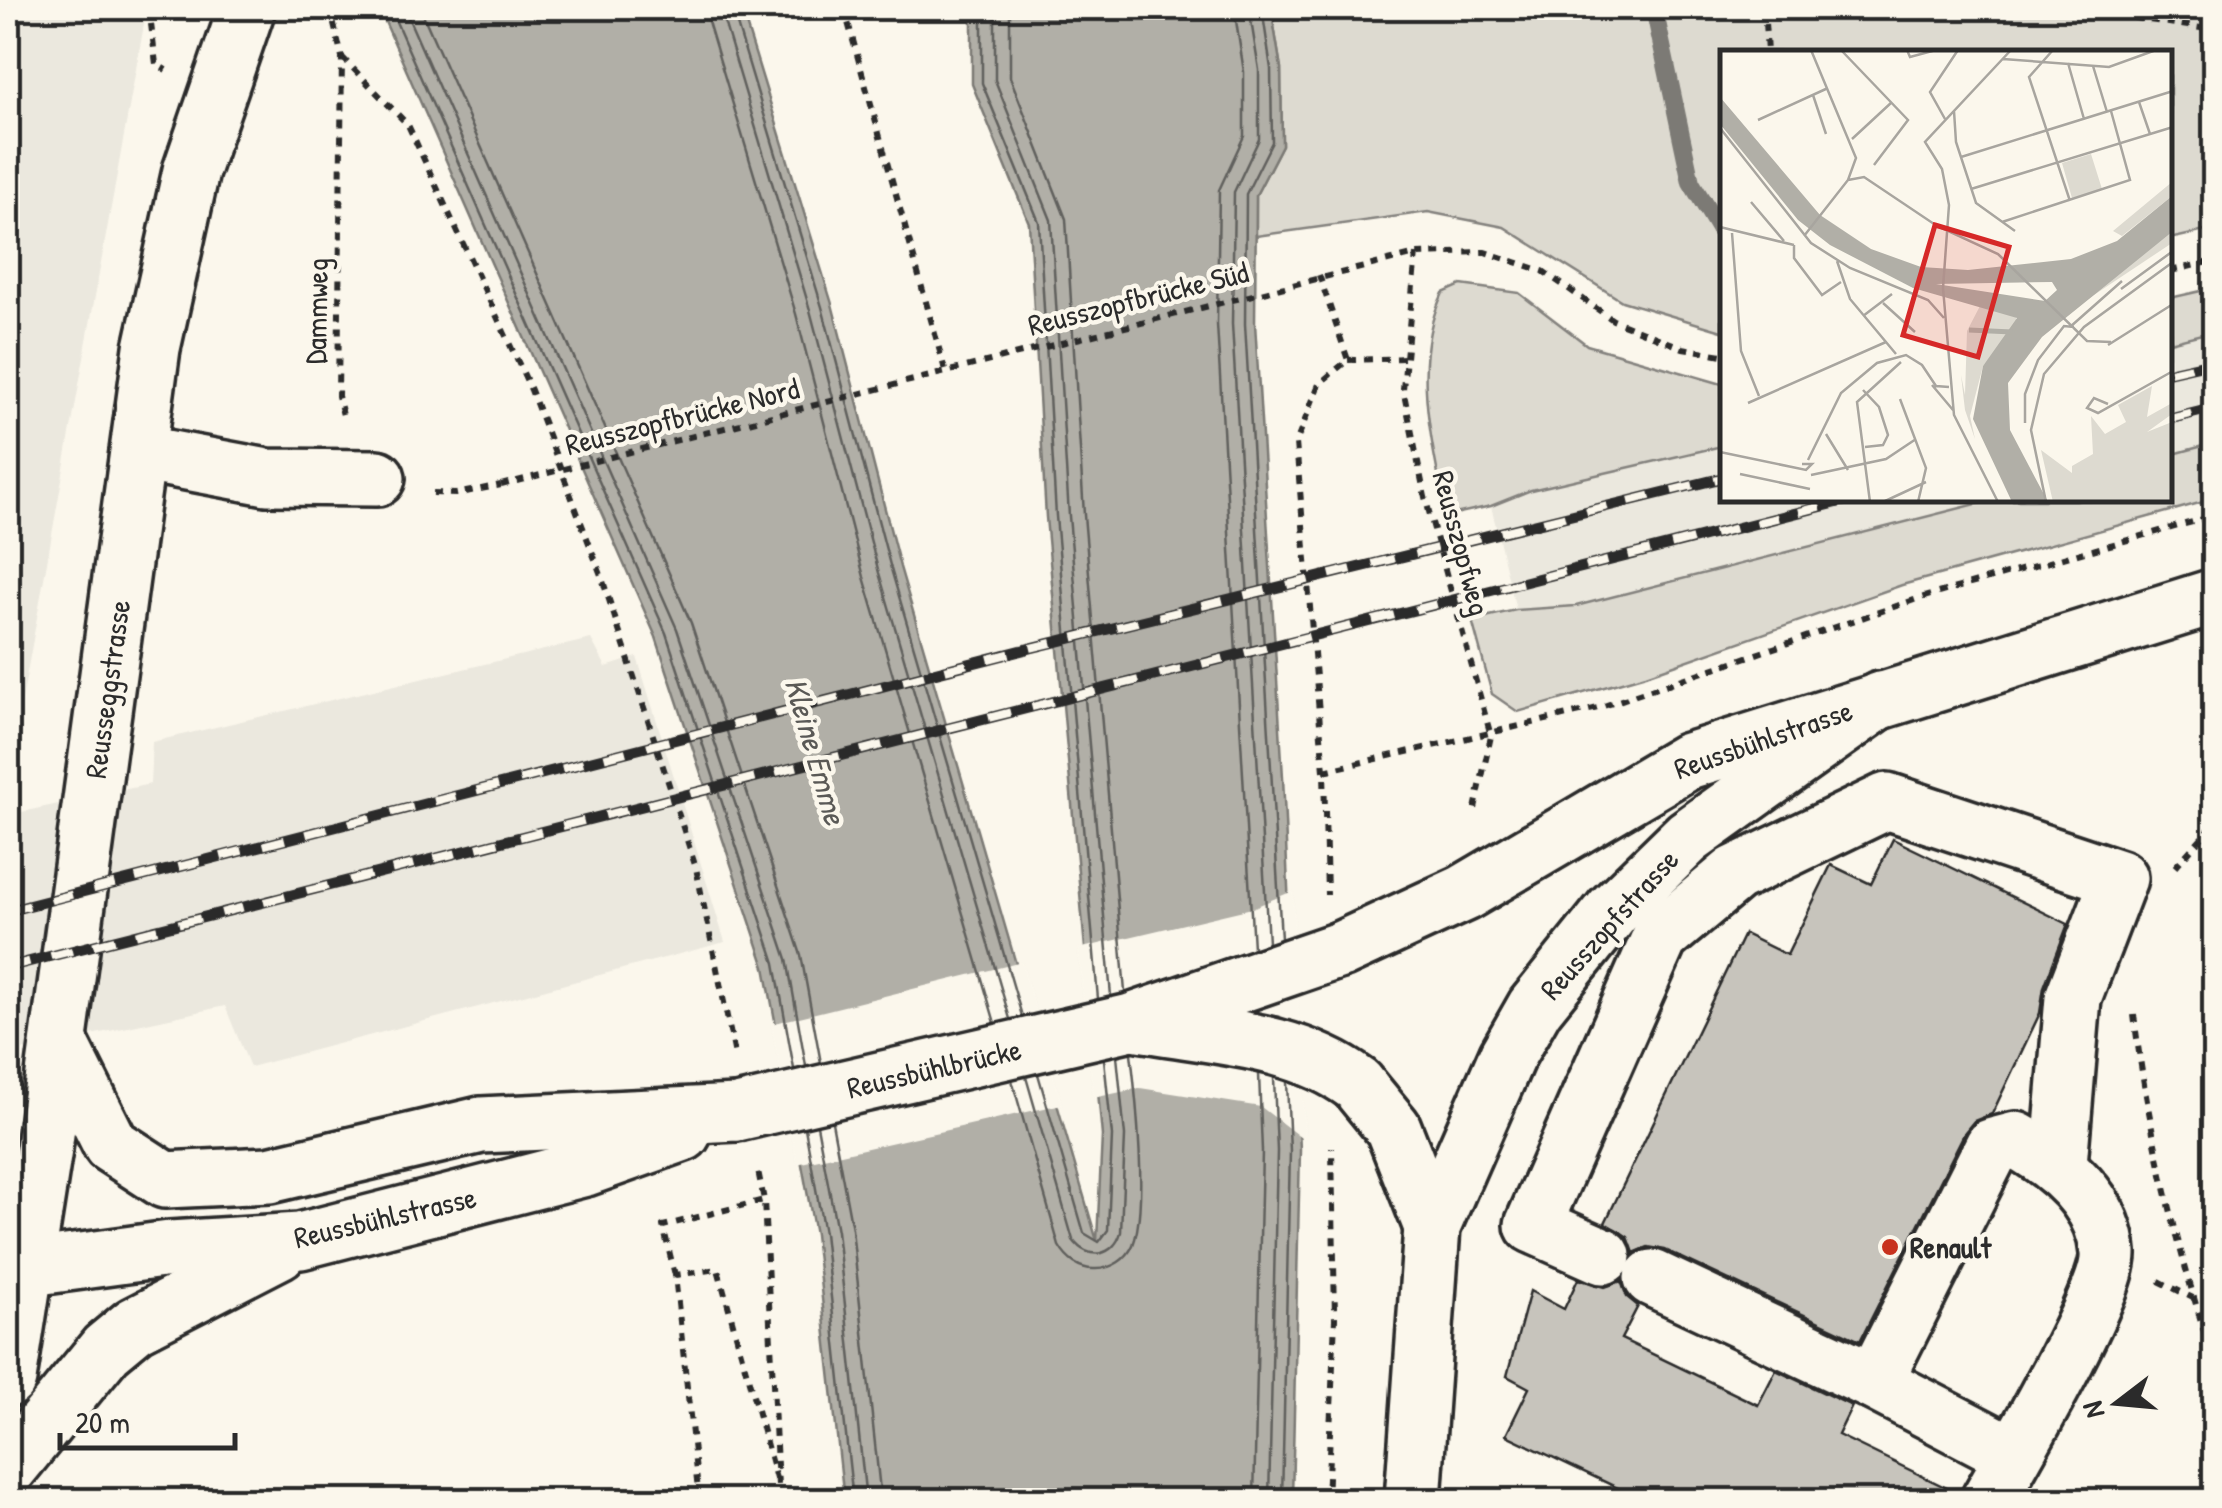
<svg xmlns="http://www.w3.org/2000/svg" width="2222" height="1508" viewBox="0 0 2222 1508" font-family="'Patrick Hand',sans-serif">
<style>
.built{fill:#ebe8de}
.green{fill:#dddad0;stroke:#84827e;stroke-width:2.5}
.water{fill:#b1afa7;stroke:#7b7a75;stroke-width:2.5}
.pier{fill:#fbf7ec}
.lines{fill:none;stroke-linecap:round;stroke-linejoin:round}
.shore{stroke:#61605d;stroke-width:2.5}
.stream{stroke:#7b7a75;stroke-width:18}
.building{fill:#c7c4bc;stroke:#2b2b2b;stroke-width:2.5}
.minor-casing{stroke:#2b2b2b;stroke-width:62}
.major-casing{stroke:#2b2b2b;stroke-width:62}
.path{stroke:#2b2b2b;stroke-width:6;stroke-dasharray:8 8;stroke-linecap:butt}
.minor{stroke:#fbf7ec;stroke-width:55}
.major{stroke:#fbf7ec;stroke-width:55}
.rail-casing{stroke:#2b2b2b;stroke-width:11}
.rail{stroke:#fbf7ec;stroke-width:8;stroke-dasharray:22;stroke-linecap:butt}
.major-bridge-casing{stroke:#2b2b2b;stroke-width:62;stroke-linecap:butt}
.path-bridge{stroke:#2b2b2b;stroke-width:6;stroke-dasharray:8 8;stroke-linecap:butt}
.major-bridge{stroke:#fbf7ec;stroke-width:55}
.poi-dot{fill:#c8321e;stroke:#fbf7ec;stroke-width:4}
.labels{text-anchor:middle;dominant-baseline:central;stroke-width:9;stroke-linejoin:round;paint-order:stroke}
.street-label{font-size:30px;fill:#2b2b2b;stroke:#fbf7ec}
.poi-label{font-size:30px;font-weight:bold;fill:#2b2b2b;stroke:#fbf7ec;text-anchor:start}
.water-label{font-size:32px;font-style:italic;fill:#5a5956;stroke:#fbf7ec}
.inset-river{fill:none;stroke:#b1afa7;stroke-width:5}
.inset-road{fill:none;stroke:#a8a59f;stroke-width:2.5}
.view{fill:#d62828;fill-opacity:0.15;stroke:#d62828;stroke-width:5}
.inset-edge{fill:none;stroke:#2b2b2b;stroke-width:5}
</style>
<rect width="100%" height="100%" fill="#fbf7ec"/>
<filter id="ink" filterUnits="userSpaceOnUse"><feTurbulence type="fractalNoise" baseFrequency=".01" numOctaves="2"/><feDisplacementMap in="SourceGraphic" scale="20" xChannelSelector="R" yChannelSelector="G"/><feConvolveMatrix kernelMatrix="1 2 1 2 8 2 1 2 1" color-interpolation-filters="sRGB"/></filter>
<g filter="url(#ink)">
<g class="built">
<path d="M8,8H147L8,778Z"/>
<path d="M2214,331V443L2170,455V342Z"/>
<path d="M1722,446V500H1992L1576,606L1516,610L1491,506L1531,490Z"/>
<path d="M591,639L606,667L637,657L725,942L250,1067L225,1006L8,1053V815L150,784L152,742Z"/>
</g>
<g class="green">
<path d="M1271,8H2214V229L2170,239V52H1722V331L1622,301L1504,227L1428,212L1256,236V195L1282,145L1281,68Z"/>
<path d="M1461,285L1519,293L1587,345L1722,384V446L1531,490L1491,506L1446,516C1433,444 1409,362 1443,293Z"/>
<path d="M2214,288V331L2170,342V298Z"/>
<path d="M2214,443V499L1902,585L1646,675L1518,712L1492,694L1472,620L1516,610L1576,606L1992,500H2170V455Z"/>
</g>
<path class="water" d="M379,8H741L832,304L900,567L1097,1241L1102,1136L1046,517L1029,223L972,84V8H1271L1281,68L1282,145L1256,195L1255,323L1283,777L1300,1150L1292,1500H844L815,1234L765,967L656,637Z"/>
<g class="pier">
<path d="M1293,891L1305,1141L1261,1107L1140,1088L1093,1098L1078,949L1252,908Z"/>
<path d="M1022,962L1062,1104L797,1164L771,1024Z"/>
</g>
<g class="lines">
<g class="shore">
<path d="M390,8L666,633L775,963L794,1069"/>
<path d="M404,8L677,629L787,959L806,1066"/>
<path d="M420,8L691,623L801,955L821,1063"/>
<path d="M704,8L796,314L864,577L995,1023"/>
<path d="M720,8L810,310L879,573L1010,1019"/>
<path d="M732,8L822,307L891,569L1022,1016"/>
<path d="M982,8V83L1039,222L1056,516L1098,999"/>
<path d="M995,8V80L1051,220L1069,516L1111,996"/>
<path d="M1010,8V77L1066,219L1084,515L1125,992"/>
<path d="M1234,8L1244,72V136L1219,190L1217,324L1253,948"/>
<path d="M1249,8L1259,70V139L1234,192L1232,324L1268,943"/>
<path d="M1262,8L1271,69L1272,142L1246,194L1245,324L1281,939"/>
<path d="M1038,1074L1084,1233L1099,1242L1108,1230L1112,1136L1104,1059"/>
<path d="M1026,1077L1073,1240C1088,1261 1114,1257 1121,1232L1125,1136L1117,1056"/>
<path d="M1012,1080L1059,1246C1067,1260 1080,1270 1096,1269C1112,1269 1127,1259 1133,1245C1148,1208 1136,1095 1131,1053"/>
<path d="M832,1122L852,1229L881,1500"/>
<path d="M817,1125L837,1231L866,1500"/>
<path d="M805,1128L824,1233L853,1500"/>
<path d="M1254,1500L1262,1151L1259,1074"/>
<path d="M1269,1500L1277,1151L1274,1078"/>
<path d="M1282,1500L1290,1151L1287,1082"/>
</g>
<path class="stream" d="M1654,8L1691,182L1722,234"/>
</g>
<g class="building">
<path d="M1893,839L2068,924L2044,987L2040,1013L1992,1114L1974,1121L1965,1132L1860,1341L1665,1250L1648,1247L1634,1253L1628,1237L1605,1223L1744,934L1787,955L1831,865L1871,884Z"/>
<path d="M1578,1279L1605,1287L1621,1281L1627,1297L1638,1306L1621,1339L1758,1405L1776,1370L1852,1406L1838,1435L1959,1494L1958,1500H1643L1506,1435L1529,1388L1507,1376L1530,1291L1564,1309Z"/>
</g>
<g class="lines">
<defs>
<g id="minor">
<path d="M139,453L267,477L377,478"/>
<path d="M1603,1256L1533,1225L1660,937L1735,874L1887,801L2119,878L2073,998L2059,1164"/>
<path d="M1652,1278L1874,1382L2014,1455"/>
<path d="M1874,1382L1993,1146L2016,1140C2059,1164 2104,1200 2108,1253C2111,1290 2012,1459 1989,1500"/>
</g>
<g id="major">
<path d="M1340,950L1464,893L1688,761L2214,597"/>
<path d="M59,1041L111,1145L165,1180L269,1175L481,1125L737,1113"/>
<path d="M1357,1084L1393,1128L1432,1227"/>
<path d="M8,1271L170,1249L300,1241L585,1168L683,1133"/>
<path d="M8,1379L44,1149L152,348L191,171L247,8"/>
<path d="M8,1469L106,1349L135,1325L279,1251"/>
<path d="M1413,1500L1432,1227L1507,1056L1535,1007L1613,910L1688,837L1880,700"/>
</g>
</defs>
<use href="#minor" class="minor-casing"/>
<use href="#major" class="major-casing"/>
<g class="path">
<path d="M149,8L156,64L166,70"/>
<path d="M330,8L342,57L338,396L344,419"/>
<path d="M844,8L945,370"/>
<path d="M1764,8L1767,52"/>
<path d="M2071,8L2214,30"/>
<path d="M342,57L408,125L531,390L601,575L696,868L735,1055"/>
<path d="M1416,254L1403,389L1425,497L1491,736L1475,809"/>
<path d="M2170,271L2214,261"/>
<path d="M1319,275L1348,360L1319,384L1296,443L1324,771L1327,895"/>
<path d="M1348,360L1407,358"/>
<path d="M874,390L1416,254L1485,252L1543,271L1613,320L1683,348L1722,355"/>
<path d="M433,493L456,494L501,485"/>
<path d="M1324,771L1598,708L1920,598L2214,516"/>
<path d="M2175,867L2214,824"/>
<path d="M2134,1015C2148,1132 2178,1251 2214,1363"/>
<path d="M675,1275L663,1226L764,1200"/>
<path d="M2159,1281L2193,1298"/>
<path d="M699,1500L675,1275L718,1269L778,1486L764,1200L757,1166"/>
<path d="M1327,1500L1335,1319L1332,1147"/>
</g>
<use href="#minor" class="minor"/>
<use href="#major" class="major"/>
<defs>
<g id="rail">
<path d="M2170,372L2214,362"/>
<path d="M2170,419L2214,408"/>
<path d="M8,911L1031,648L1722,478"/>
<path d="M8,967L1847,500"/>
</g>
</defs>
<use href="#rail" class="rail-casing"/>
<use href="#rail" class="rail"/>
<defs>
<g id="major-bridge">
<path d="M1139,1023C1211,1036 1297,1039 1357,1084"/>
<path d="M737,1113L1131,1022L1340,950"/>
</g>
</defs>
<use href="#major-bridge" class="major-bridge-casing"/>
<path class="path-bridge" d="M501,485L874,390"/>
<use href="#major-bridge" class="major-bridge"/>
</g>
</g>
<circle class="poi-dot" cx="1890" cy="1247" r="10"/>
<g class="labels">
<g class="street-label">
<text transform="translate(1138 298) rotate(-14)">Reusszopfbrücke Süd</text>
<text transform="translate(316 311) rotate(-89)">Dammweg</text>
<text transform="translate(682 416) rotate(-14)">Reusszopfbrücke Nord</text>
<text transform="translate(1462 543) rotate(75)">Reusszopfweg</text>
<text transform="translate(107 689) rotate(-82)">Reusseggstrasse</text>
<text transform="translate(1763 739) rotate(-19)">Reussbühlstrasse</text>
<text transform="translate(1609 924) rotate(-48)">Reusszopfstrasse</text>
<text transform="translate(934 1068) rotate(-13)">Reussbühlbrücke</text>
<text transform="translate(385 1217) rotate(-13)">Reussbühlstrasse</text>
</g>
<g class="poi-label">
<text x="1910" y="1247">Renault</text>
</g>
<g class="water-label">
<text transform="translate(816 751) rotate(74)">Kleine Emme</text>
</g>
</g>
<g transform="translate(1720 50)">
<rect width="452" height="452" fill="#fbf7ec"/>
<path d="M371,104L382,139L352,148L342,113ZM452,132V146L402,186L393,181ZM452,182V193L359,255ZM260,256L295,265L298,274L263,316L250,366L255,389L245,360L241,325L245,345L247,281ZM432,336L427,367L452,353V364L427,382L452,372V452H333L321,400L352,423V416L373,404L371,366L385,384L406,372L398,355Z" fill="#dddad0"/>
<path d="M0,47L100,165L151,199L201,217L248,220L351,209L397,191L452,146V182L322,287L288,333L290,380L328,452H292L253,369L263,316L297,268L193,238L110,195L78,170L0,74ZM332,232L337,240L325,251L216,234Z" fill="#b1afa7" fill-rule="evenodd"/>
<path class="inset-river" d="M249,280L292,282"/>
<path class="inset-road" d="M121,0L188,70L154,115M187,0L190,7L216,0M333,0L309,27L350,151M283,9L389,17L436,0M348,13L364,69M373,16L387,62M93,45L106,84M419,52L430,84M234,61L236,92L256,153L295,181M225,69L210,42L238,0M38,70L108,38M0,78L91,193L130,218L208,250L224,268M132,89L172,52M241,107L453,41M128,130L144,127L217,176L278,204L367,291L391,292M251,139L453,77M31,152L64,191M282,172L410,130L391,61M0,177L74,195M12,183L21,301L39,346M84,186L128,130L136,108L91,0M74,195V208L102,245L121,232M117,211L130,249L176,304M401,239L453,201M163,253L195,282M143,266L172,244M350,277L402,231M388,295L453,254M212,335L233,360M143,340L159,357L168,385L163,395L145,397M180,349L206,418L198,452M28,353L166,292M388,354L374,348L367,358L378,363L453,321M305,373V344L318,310L344,276L354,277M106,384L128,420M0,402L86,420L92,414H82M88,410L121,343L157,313L186,305L202,315L216,336L229,337M20,424L90,439M91,425L166,409L196,389M150,452L137,352L181,312M163,452L206,432M278,452L234,365L223,238L229,155L222,119L205,92L291,0M326,452L311,380L324,324L364,277L453,212"/>
<path class="view" d="M215,175L289,197L258,307L183,285Z"/>
<rect width="452" height="452" class="inset-edge"/>
</g>
<rect width="2222" height="1508" fill="none" stroke="#fbf7ec" stroke-width="40"/>
<rect x="20" y="20" width="2182" height="1468" fill="none" stroke="#2b2b2b" stroke-width="4" filter="url(#ink)"/>
<g transform="translate(2117 1403) rotate(254)" stroke="#fbf7ec" stroke-width="8" paint-order="stroke">
<path d="M0-8L18 38L0 25L-18 38Z" fill="#2b2b2b"/>
<text y="-15" font-size="28" font-weight="bold" text-anchor="middle" fill="#2b2b2b">N</text>
</g>
<path d="M60 1433v15h175v-15" fill="none" stroke="#2b2b2b" stroke-width="5"/>
<text x="75" y="1433" font-size="30" fill="#2b2b2b" stroke="#fbf7ec" stroke-width="8" paint-order="stroke">20 m</text>
</svg>
